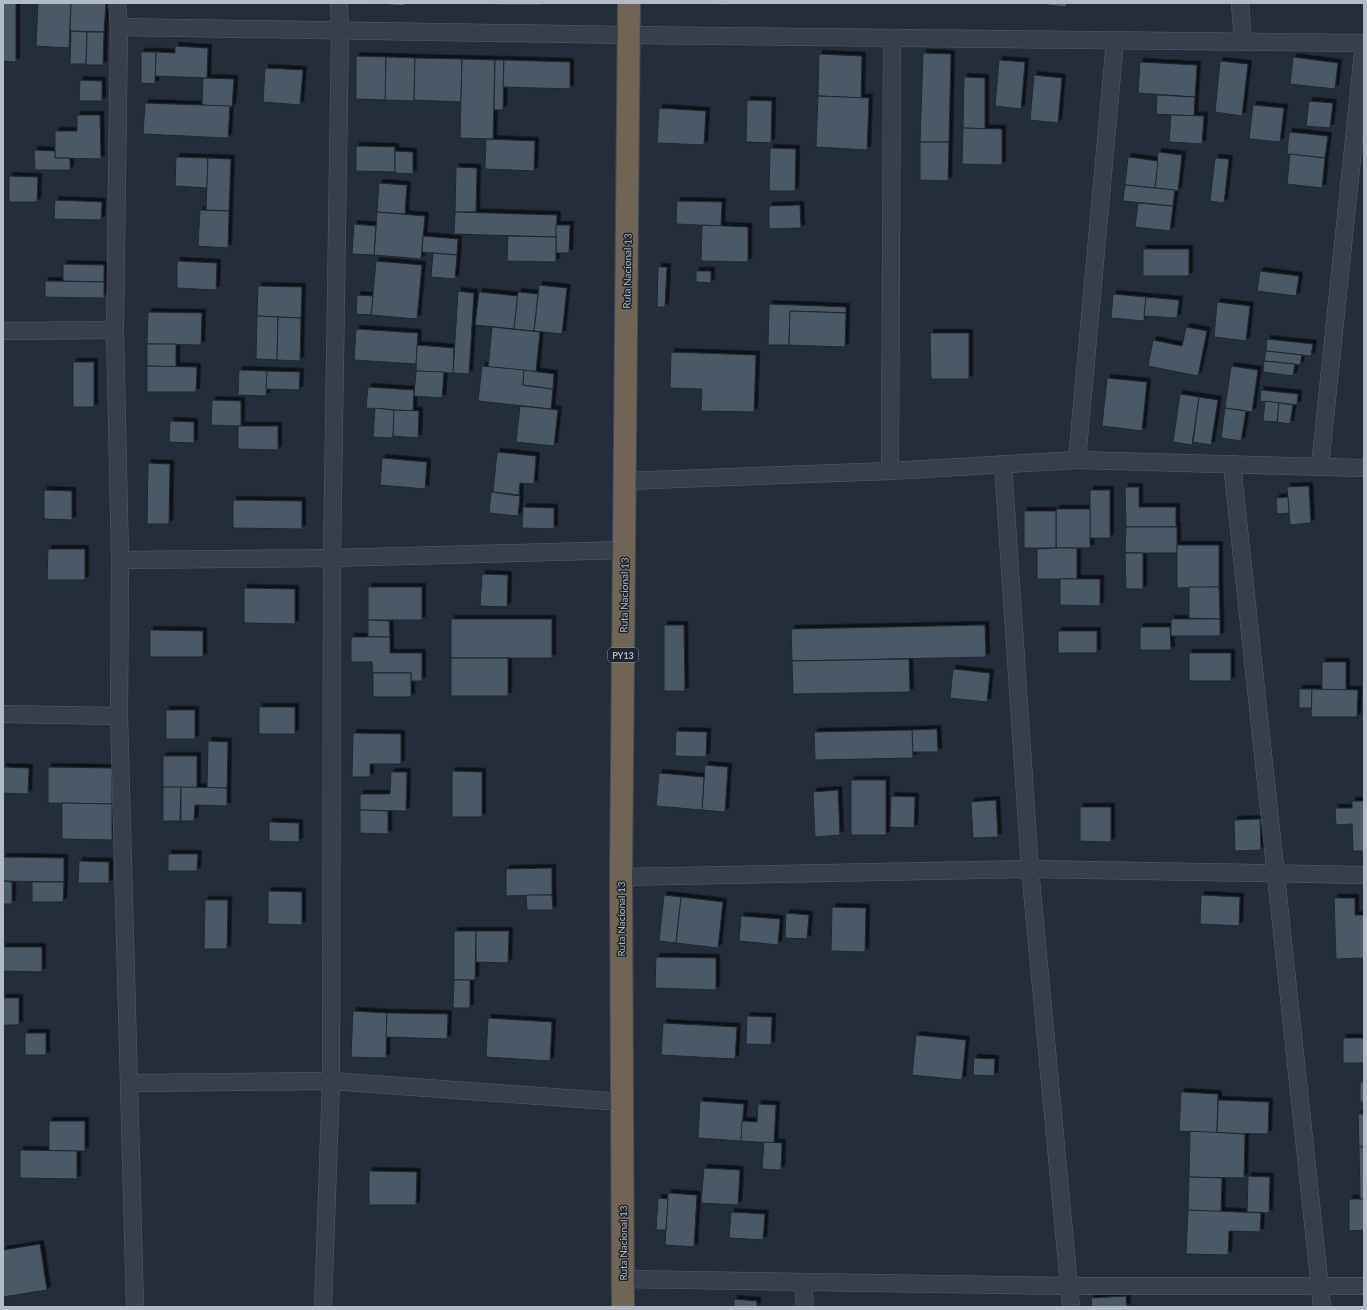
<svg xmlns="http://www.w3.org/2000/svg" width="1367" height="1310" viewBox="0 0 1367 1310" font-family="Lato,sans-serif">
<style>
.building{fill:#4c5965;stroke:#1f2731;filter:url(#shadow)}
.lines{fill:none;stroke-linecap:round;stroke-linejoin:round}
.street-casing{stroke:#565e68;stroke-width:18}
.highway-casing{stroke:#434b55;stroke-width:24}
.street{stroke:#37404a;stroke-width:17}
.highway{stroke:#706455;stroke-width:22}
.labels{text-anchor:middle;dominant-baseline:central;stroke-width:3;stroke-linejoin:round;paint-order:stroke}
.shield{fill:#1d252f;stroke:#868e99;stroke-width:1}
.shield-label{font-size:9px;font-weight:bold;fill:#b3bbc6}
.street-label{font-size:10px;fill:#b3bbc6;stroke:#1d252f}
</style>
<defs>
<filter id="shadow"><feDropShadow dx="3.5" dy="-3.5" stdDeviation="0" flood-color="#0009"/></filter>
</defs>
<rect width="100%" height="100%" fill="#242e3a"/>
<g class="building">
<path d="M3,3H16V62L3,61Z"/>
<path d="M38,3H71L69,48L36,46Z"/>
<path d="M71,3H106L104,32L70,31Z"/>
<path d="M365,3H405L404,6Z"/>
<rect x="496" y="3" width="46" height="2"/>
<path d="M685,3H727V5L685,4Z"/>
<path d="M1046,3H1067L1066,7L1046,5Z"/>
<path d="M71,31L87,32L86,64H70Z"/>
<path d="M87,32H104L103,65H86Z"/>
<path d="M175,46L208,48L207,78L155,76L156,52L175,53Z"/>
<path d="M141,52H156L155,84L141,83Z"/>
<path d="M923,53L951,54L949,142H920Z"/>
<path d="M819,54L862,56L861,98L818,96Z"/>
<path d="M356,56L386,57V100L356,99Z"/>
<path d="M386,57L415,58L414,101L385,100Z"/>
<path d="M1293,57L1338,63L1335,89L1290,84Z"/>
<path d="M415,58L462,59L461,102L414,100Z"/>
<path d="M462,59L495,60L493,139L460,138Z"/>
<path d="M495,60H504L503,110H494Z"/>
<path d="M504,60L570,62V89L503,87Z"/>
<path d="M999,60L1025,62L1021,109L995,106Z"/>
<path d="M1220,61L1248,64L1242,116L1215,112Z"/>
<path d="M1140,62L1197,65L1195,97L1138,93Z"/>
<path d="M265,68L303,70L300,105L263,102Z"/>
<path d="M1034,75L1062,78L1058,123L1030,120Z"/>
<path d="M964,77L985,78V129L963,128Z"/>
<path d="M203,78L234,79L232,107L202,105Z"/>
<path d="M80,80L102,81V101H79Z"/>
<path d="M1157,95L1195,97L1194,116L1156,114Z"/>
<path d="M818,96L869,98L867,150L816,147Z"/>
<path d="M747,100L772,101L771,143L746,142Z"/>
<path d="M1309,101L1333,103L1330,128L1306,126Z"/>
<path d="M145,103L230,106L228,138L143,134Z"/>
<path d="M1253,105L1284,108L1280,142L1249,139Z"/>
<path d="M659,108L706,111L704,145L657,143Z"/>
<path d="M77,115H100L101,159L55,158V131H77Z"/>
<path d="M1171,115L1204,116L1202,144L1169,142Z"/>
<path d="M963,128L1002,129V165L962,164Z"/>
<path d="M1289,132L1328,136L1325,158L1287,154Z"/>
<path d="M486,139L535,141L534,171L485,169Z"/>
<path d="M920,142H949L948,181L920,180Z"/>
<path d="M356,146L395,147V172L356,171Z"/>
<path d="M770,148L796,149L795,191H769Z"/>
<path d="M34,150L55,151V158H70V170H35Z"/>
<path d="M395,151L413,152V174L395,173Z"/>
<path d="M1158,152L1182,155L1178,191L1155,188Z"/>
<path d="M1290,154L1325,158L1322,188L1287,184Z"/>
<path d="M176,157L208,158L207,188L175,186Z"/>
<path d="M1128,157L1158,161L1155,188L1125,185Z"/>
<path d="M208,158L231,159L229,211L206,210Z"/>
<path d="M1215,158L1229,159L1224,203L1210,201Z"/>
<path d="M456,167L477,168L476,212H455Z"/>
<path d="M9,176L38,177L37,202H9Z"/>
<path d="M379,183L407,185L405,214L377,212Z"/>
<path d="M1125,185L1175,190L1173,206L1123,201Z"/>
<path d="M55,200L102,202L101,220L54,219Z"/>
<path d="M677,201L722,202L721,226L676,224Z"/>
<path d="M1138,203L1173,206L1170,231L1135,227Z"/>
<path d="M800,205L801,228L769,229V206Z"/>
<path d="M200,210L229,211L228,248L198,246Z"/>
<path d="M377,212L425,216L421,259L374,255Z"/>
<path d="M455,212L557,215L556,237L454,234Z"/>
<path d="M354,224L376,226L374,255L352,254Z"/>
<path d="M556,225H570L569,253H556Z"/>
<path d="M702,225L748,227V262L701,261Z"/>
<path d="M423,236L458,239L457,255L422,252Z"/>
<path d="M508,236L556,237V262L507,261Z"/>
<rect x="1143" y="249" width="46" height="27"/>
<path d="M433,253L457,255L455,279L431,277Z"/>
<path d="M177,261L217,263L216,290L177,288Z"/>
<path d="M376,261L422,265L417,319L371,315Z"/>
<path d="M63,264L104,265V282L63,281Z"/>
<path d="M658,267H667L665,307H657Z"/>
<path d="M696,271H711V283L696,282Z"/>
<path d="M1260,271L1299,276L1296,296L1257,291Z"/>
<path d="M45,281L104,282V298L45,297Z"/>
<path d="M539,285L567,288L562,334L534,331Z"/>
<path d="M258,286L302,287L301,318L257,316Z"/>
<path d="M458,291L474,293L469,374L453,373Z"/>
<path d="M479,292L518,296L514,329L475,325Z"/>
<path d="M518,292L538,294L534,331L514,329Z"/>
<path d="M1113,294L1146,297L1144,321L1111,318Z"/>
<path d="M357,295L373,296L371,315L356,314Z"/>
<path d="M1146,297L1179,300L1177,318L1144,316Z"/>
<path d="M1217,302L1250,306L1246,341L1214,337Z"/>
<path d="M769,304L846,307V313L790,311L789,345H768Z"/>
<path d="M790,311L846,313L845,347L789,345Z"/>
<path d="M148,312L202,313L201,345L147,344Z"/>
<path d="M257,316L278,317L277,360L256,359Z"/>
<path d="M278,317L301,318L300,361L277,360Z"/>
<path d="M492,327L540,332L536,372L488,367Z"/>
<path d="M1186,327L1207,331L1198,376L1148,366L1153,340L1182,346Z"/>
<path d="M356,329L418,333L416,364L354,360Z"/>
<path d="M930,333H969V379H931Z"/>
<path d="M1267,339L1313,344L1311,356L1266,351Z"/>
<path d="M147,344H176V367L147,366Z"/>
<path d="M417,345L454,348L453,373L416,371Z"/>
<path d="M1266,351L1302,355L1300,365L1264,361Z"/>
<path d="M671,352L756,355L754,412L701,411L702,389L670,388Z"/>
<path d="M1264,361L1295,364L1293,376L1263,372Z"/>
<rect x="73" y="362" width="21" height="45"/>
<path d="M147,366L197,367L196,392H147Z"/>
<path d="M482,366L524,370L523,385L553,389L551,409L478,401Z"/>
<path d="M1231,366L1258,370L1252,412L1225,408Z"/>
<path d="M239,370L267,371L266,396L238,395Z"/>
<path d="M524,370L554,374L553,389L523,385Z"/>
<path d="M267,371L300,372L299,390L266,389Z"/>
<path d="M416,371L444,372L442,398L414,396Z"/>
<path d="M1107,378L1147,382L1142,431L1102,426Z"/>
<path d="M368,387L414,390L413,411L366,408Z"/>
<path d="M1261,390L1298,394L1297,405L1260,401Z"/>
<path d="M1180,394L1199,397L1192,445L1173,442Z"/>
<path d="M1199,397L1218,400L1211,445L1193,442Z"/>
<path d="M212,400L241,401V426L211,425Z"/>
<path d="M1265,401L1279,403L1277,422L1263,421Z"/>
<path d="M1279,403L1293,405L1290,424L1277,422Z"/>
<path d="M520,406L558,410L554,446L516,442Z"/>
<path d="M375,408L394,410L393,438L373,437Z"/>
<path d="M1225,408L1246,411L1241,441L1221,438Z"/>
<path d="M394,410L419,411L418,438L393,436Z"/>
<path d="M170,421L194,422V443L169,442Z"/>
<path d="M238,426H278V450L238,449Z"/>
<path d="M497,452L536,456L534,484L520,483L519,495L493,492Z"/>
<path d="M382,458L427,462L425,489L380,485Z"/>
<path d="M148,463L170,464L169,524H147Z"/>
<path d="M1309,486L1311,523L1290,525L1287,487Z"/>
<path d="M1125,487H1139V507H1176V527H1126Z"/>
<path d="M44,490L72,491V520L44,519Z"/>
<rect x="1090" y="490" width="20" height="48"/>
<path d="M491,492L520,496L518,516L489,513Z"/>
<path d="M1288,497L1289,513L1277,514L1276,498Z"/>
<path d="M233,500L302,501V529L233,528Z"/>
<path d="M523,507L554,508V529L522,528Z"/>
<rect x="1056" y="509" width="34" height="39"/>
<rect x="1024" y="511" width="32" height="37"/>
<path d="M1126,527H1177V553H1125Z"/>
<path d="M1177,545H1219V587L1177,588Z"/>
<path d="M1056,548H1077V579H1037V549Z"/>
<path d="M48,549H85V580H47Z"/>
<path d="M1125,553H1143V589H1126Z"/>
<path d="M482,574L508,575L507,607L480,606Z"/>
<path d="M1060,579H1100V606L1060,605Z"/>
<rect x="368" y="587" width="54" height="33"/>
<path d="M1189,587H1219L1220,619L1189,618Z"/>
<path d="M244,588L295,589V624L244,623Z"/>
<rect x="451" y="619" width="101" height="39"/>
<rect x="1171" y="619" width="49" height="17"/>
<path d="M368,620L389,621L390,637H368Z"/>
<path d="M664,625H684L685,691H664Z"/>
<path d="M985,625L986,657L792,661L791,629Z"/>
<path d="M1140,627H1170L1171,650H1140Z"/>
<path d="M150,630L203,631V657H150Z"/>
<rect x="1058" y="631" width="39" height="22"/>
<path d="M351,637H390V653H422V681H411V673H373L372,662H351Z"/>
<rect x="1189" y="653" width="42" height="28"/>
<rect x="451" y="658" width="57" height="38"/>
<path d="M909,659L910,692L793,694L792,661Z"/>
<rect x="1322" y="662" width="24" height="28"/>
<path d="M953,669L990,673L987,702L950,698Z"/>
<rect x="373" y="673" width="38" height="24"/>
<rect x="1299" y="689" width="13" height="19"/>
<path d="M1312,689L1358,690L1357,717H1311Z"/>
<rect x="259" y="707" width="36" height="27"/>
<rect x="166" y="710" width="29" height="29"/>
<path d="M937,729L938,752H912V730Z"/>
<path d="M912,730L913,758L815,760L814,732Z"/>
<path d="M676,731L707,732L706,757L675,756Z"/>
<path d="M353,733L401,734V764H370V777H352Z"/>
<path d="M208,741L228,742L227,788H207Z"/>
<path d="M163,756H197V788L163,787Z"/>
<path d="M705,765L728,767L725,812L702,810Z"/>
<path d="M3,767L29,768L28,794L3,793Z"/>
<path d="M48,767L112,768V804L48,803Z"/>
<path d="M452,771L482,772V817H452Z"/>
<path d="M391,772H407L406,811L360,810V794H390Z"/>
<path d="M659,773L704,777L702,810L656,806Z"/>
<rect x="851" y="780" width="35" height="55"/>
<path d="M163,787H181L180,821H163Z"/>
<path d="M181,787L227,788V806L195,805L194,821H181Z"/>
<path d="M838,790L840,835L815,837L813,792Z"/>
<path d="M891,796L915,797L914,828L890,827Z"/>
<path d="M996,800L998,837L973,838L971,802Z"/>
<path d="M1352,801H1364V851H1353L1352,824L1336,825L1335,808H1352Z"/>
<path d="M62,803L112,804V840L62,839Z"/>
<path d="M1080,807H1111V842L1080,841Z"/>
<path d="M360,810L388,811V834L360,833Z"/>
<path d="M1260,819L1261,850L1235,851L1234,820Z"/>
<path d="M269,822L299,823V842L269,841Z"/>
<path d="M168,854H198L197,871H168Z"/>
<path d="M3,857L64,858V882L3,881Z"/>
<path d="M79,861L109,862V883H78Z"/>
<path d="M552,868V895L506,896V869Z"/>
<path d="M3,881L12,882V904H3Z"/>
<path d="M32,882H64L63,902H32Z"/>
<path d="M268,891L302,892V925L268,924Z"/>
<path d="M526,895H552L553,910H527Z"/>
<path d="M664,895L681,897L676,943L659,941Z"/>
<path d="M1201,895L1240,897L1239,926L1200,924Z"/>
<path d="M681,897L723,902L718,948L676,943Z"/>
<path d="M1334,898H1355V915H1364V958L1336,959Z"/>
<path d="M205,900H228L227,949H204Z"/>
<path d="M832,907L866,908L865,952L831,951Z"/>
<path d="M786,913L809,915L807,939L785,938Z"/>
<path d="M741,916L780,919L778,945L739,941Z"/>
<path d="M454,931H476L475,980H454Z"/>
<path d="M476,931H509L508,963L476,962Z"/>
<path d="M3,947H42V972L3,971Z"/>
<path d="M656,957L716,958V990L655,988Z"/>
<path d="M454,980H470V1008H453Z"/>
<rect x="3" y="998" width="16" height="27"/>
<path d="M353,1011L387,1013L386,1058L351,1057Z"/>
<path d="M387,1013L448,1014L447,1039L386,1037Z"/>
<path d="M747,1016L772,1017L771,1045L746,1044Z"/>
<path d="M488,1018L552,1022L550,1061L486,1057Z"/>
<path d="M663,1023L737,1027L735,1059L661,1055Z"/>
<rect x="25" y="1033" width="21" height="22"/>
<path d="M916,1035L966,1040L962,1080L912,1075Z"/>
<rect x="1343" y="1038" width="21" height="25"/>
<path d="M974,1058L995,1059L994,1076L973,1075Z"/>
<rect x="1360" y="1082" width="4" height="20"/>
<path d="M1181,1092L1218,1094L1217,1133L1179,1131Z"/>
<path d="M1218,1100L1269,1102L1268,1134L1217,1133Z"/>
<path d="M700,1101L744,1104L741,1141L698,1138Z"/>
<path d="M758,1104L776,1105L774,1143L741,1141L742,1121L757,1122Z"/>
<path d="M1358,1114H1364V1147H1359Z"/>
<rect x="49" y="1121" width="36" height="30"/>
<path d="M1190,1131L1245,1134L1244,1178L1189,1177Z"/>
<path d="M764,1142L782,1143L781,1170L762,1169Z"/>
<path d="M1359,1147H1364V1199H1360Z"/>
<path d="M20,1150L77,1151V1179L20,1178Z"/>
<path d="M704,1168L740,1170L738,1205L701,1203Z"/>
<path d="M369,1171L417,1172L416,1205H369Z"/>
<path d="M1248,1176L1270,1177L1269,1213L1247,1212Z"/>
<path d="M1189,1177L1222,1178L1221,1212L1188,1210Z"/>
<path d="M668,1193L697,1195L694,1247L665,1245Z"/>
<path d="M658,1198L668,1199L666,1230H656Z"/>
<path d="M1349,1199H1364V1230L1349,1231Z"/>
<path d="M1188,1210L1261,1213L1260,1232L1229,1231L1228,1255L1186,1254Z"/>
<path d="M731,1212L765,1214L763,1240L729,1238Z"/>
<path d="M40,1244L47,1290L3,1297V1250Z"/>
<path d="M1126,1296L1127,1307H1092L1091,1298Z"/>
<path d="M734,1299L757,1301V1307H734Z"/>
</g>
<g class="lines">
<defs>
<g id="street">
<path d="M117,3L119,27L115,330L120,560L119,716L135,1307"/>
<path d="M1240,3L1243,42"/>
<path d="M119,27L629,35L1364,43"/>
<path d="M3,331L115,330"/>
<path d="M1077,460L1115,41"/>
<path d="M1003,464L1030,869L1071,1307"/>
<path d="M1232,464L1322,1307"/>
<path d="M1320,466L1364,43"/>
<path d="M890,471L892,38"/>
<path d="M625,481L890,471L1077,460L1364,468"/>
<path d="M120,560L332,558L624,550"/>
<path d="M3,714L119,716"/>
<path d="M621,877L1030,869L1364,875"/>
<path d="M129,1083L331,1081L622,1102"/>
<path d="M623,1279L1069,1286H1364"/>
<path d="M803,1282L805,1307"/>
<path d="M323,1307L331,1081L332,558L340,31L339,3"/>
</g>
<path id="highway" d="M623,1307L621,877L629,3"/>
</defs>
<use href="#street" class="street-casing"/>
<use href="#highway" class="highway-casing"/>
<use href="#street" class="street"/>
<use href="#highway" class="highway"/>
</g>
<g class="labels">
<rect class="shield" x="608" y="648" width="30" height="14" rx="3"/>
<g class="shield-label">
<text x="623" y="655">PY13</text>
</g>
<g class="street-label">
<text transform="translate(627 271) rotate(-89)">Ruta Nacional 13</text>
<text transform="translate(624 595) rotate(-89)">Ruta Nacional 13</text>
<text transform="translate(621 919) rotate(-90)">Ruta Nacional 13</text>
<text transform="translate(623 1243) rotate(-90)">Ruta Nacional 13</text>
</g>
</g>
<rect width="1367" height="1310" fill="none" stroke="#b3bbc6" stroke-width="8"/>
</svg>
